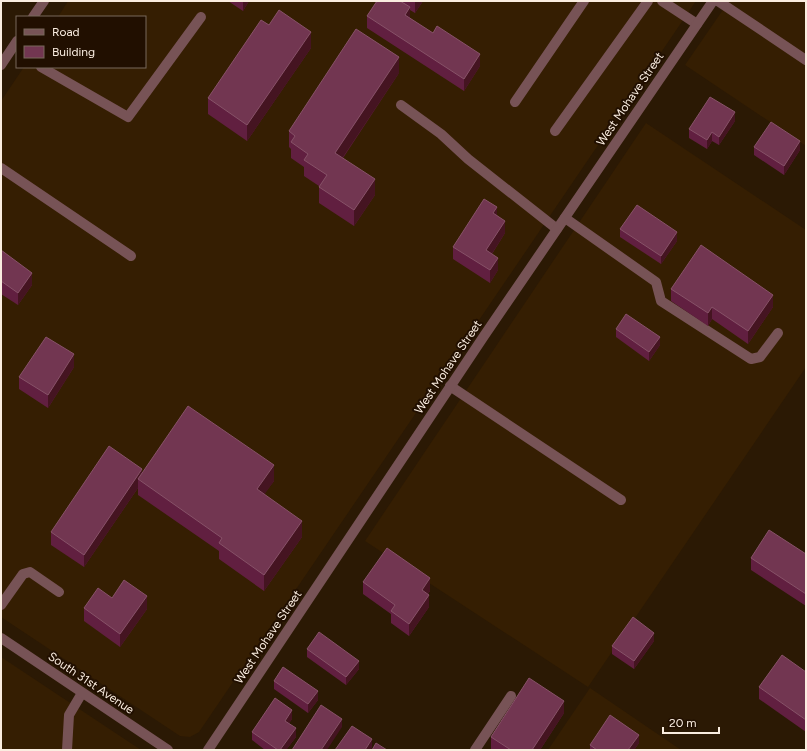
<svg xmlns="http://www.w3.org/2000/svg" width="807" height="751" viewBox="0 0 807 751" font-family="Figtree,sans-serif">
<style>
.built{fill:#351e02}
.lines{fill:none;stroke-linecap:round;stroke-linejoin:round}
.service{stroke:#775356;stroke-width:10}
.minor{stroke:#775356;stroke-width:10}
.tertiary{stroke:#775356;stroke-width:10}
.wall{fill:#611f40}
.shaded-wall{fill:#451421}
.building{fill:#723651;stroke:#875268}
.labels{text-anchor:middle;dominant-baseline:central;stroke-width:4;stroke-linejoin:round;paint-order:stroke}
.street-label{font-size:12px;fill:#faede0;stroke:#210f00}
</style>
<rect width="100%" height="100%" fill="#2b1904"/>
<g class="built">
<path d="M68,1H696L199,732L190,737L180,736L1,617V101L24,67H145V17H58Z"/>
<path d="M729,1H806V146L685,65Z"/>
<path d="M646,123L806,230V367L588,687L365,541Z"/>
<path d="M1,657L141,750H1Z"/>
<path d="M590,688L681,750H548Z"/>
</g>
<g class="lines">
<g class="service">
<path d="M662,1L697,24"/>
<path d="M718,1L806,60"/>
<path d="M41,67L128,117L201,17"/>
<path d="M515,102L584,1"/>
<path d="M401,105L441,134L468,159L557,229"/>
<path d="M555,131L648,1"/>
<path d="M1,168L131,256"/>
<path d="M565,218L656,282L661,301L751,359L760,357L778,333"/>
<path d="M450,386L621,500"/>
<path d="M1,605L23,574L30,572L59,592"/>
<path d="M67,750L69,715L82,693"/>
<path d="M475,750L511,696"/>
</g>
<path class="minor" d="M208,750L484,336L713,1"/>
<g class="tertiary">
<path d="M33,17L44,1"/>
<path d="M1,65L17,41"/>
<path d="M1,638L168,750"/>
</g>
</g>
<g class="wall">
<path d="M228,1H249L243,11Z"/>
<path d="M377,1H423L415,13L410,10V18L480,66L464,91L367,28V16Z"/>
<path d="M269,25L311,48L247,141L208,114V98Z"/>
<path d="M399,73L343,158L375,195L354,226L319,203V186L304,176V167L291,158V149L289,147V131Z"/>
<path d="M735,121L719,145L712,141L707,149L689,138V129Z"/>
<path d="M754,147L800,150L784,175L754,155Z"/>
<path d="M497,215L505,233L492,254L498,270L490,283L453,259V247Z"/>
<path d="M620,229L677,241L661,264L620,237Z"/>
<path d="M1,250L32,285L18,305L1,294Z"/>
<path d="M671,289L773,307L748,344L712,319L708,326L671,301Z"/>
<path d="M616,329L660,345L649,361L616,337Z"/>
<path d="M74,367L48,408L19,389V377Z"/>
<path d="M142,473L274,481L264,494L302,537L264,591L219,559V551L138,495V488L84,567L51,545V532Z"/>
<path d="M806,554V606L751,570V558Z"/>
<path d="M363,582L430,591L428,594L429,607L409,636L391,623V614L363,594Z"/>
<path d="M112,598L147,609L120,647L84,621V608Z"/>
<path d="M654,641L634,669L612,654V646Z"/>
<path d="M307,649L359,669L346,685L307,657Z"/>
<path d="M806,672V732L759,699V687Z"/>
<path d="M274,681L318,700L308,713L274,689Z"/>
<path d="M564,713L540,750H492L491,749V737Z"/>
<path d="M292,719L289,723L296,737L286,750H265L252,740V732Z"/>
<path d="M639,743L634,750H590V745Z"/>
</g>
<g class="shaded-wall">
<path d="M244,1H249L243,11V2Z"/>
<path d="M415,1H423L415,13Z"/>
<path d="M410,7V20L405,15Z"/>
<path d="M311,32V48L247,141V125Z"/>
<path d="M480,54V66L464,91V79Z"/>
<path d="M399,57V73L335,169V153Z"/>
<path d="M735,112V121L719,145V137Z"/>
<path d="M712,132V141L707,149V140Z"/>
<path d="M800,141V150L784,175V166Z"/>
<path d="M375,179V195L354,226V210Z"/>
<path d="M497,207V219L493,213Z"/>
<path d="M505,221V233L486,263V250Z"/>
<path d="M677,232V241L661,264V256Z"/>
<path d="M498,258V270L490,283V270Z"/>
<path d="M32,273V285L18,305V293Z"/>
<path d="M773,295V307L748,344V331Z"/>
<path d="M712,307V319L708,326V313Z"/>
<path d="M660,337V345L649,361V352Z"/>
<path d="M74,354V367L48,408V395Z"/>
<path d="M274,465V481L257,505V489Z"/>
<path d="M142,469V482L138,479V488L84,567V555Z"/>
<path d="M302,521V537L264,591V575Z"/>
<path d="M430,578V591L422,602V590Z"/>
<path d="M429,595V607L409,636V624Z"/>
<path d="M147,596V609L120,647V634Z"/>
<path d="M654,633V641L634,669V661Z"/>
<path d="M359,661V669L346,685V677Z"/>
<path d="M318,691V700L308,713V704Z"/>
<path d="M564,701V713L540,750H532Z"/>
<path d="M292,710V719L285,729V721Z"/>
<path d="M342,719V727L327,750H321Z"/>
<path d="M296,728V737L286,750H280Z"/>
<path d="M639,735V743L634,750H628Z"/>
<path d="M372,739V748L370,750H365Z"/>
</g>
<g class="building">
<path d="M377,1H400L410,7L405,15L433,33L437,26L480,54L464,79L367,16Z"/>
<path d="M279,10L311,32L247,125L208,98L261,20L269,25Z"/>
<path d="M356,29L399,57L335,153L375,179L354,210L319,187L327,175L304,160L308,154L291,142L295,136L289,131Z"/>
<path d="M710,97L735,112L719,137L712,132L707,140L689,129Z"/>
<path d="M771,122L800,141L784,166L754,147Z"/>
<path d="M484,199L497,207L493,213L505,221L486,250L498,258L490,270L453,247Z"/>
<path d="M637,205L677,232L661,256L620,229Z"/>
<path d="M701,245L773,295L748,331L712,307L708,313L671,289Z"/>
<path d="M1,250L32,273L18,293L1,281Z"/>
<path d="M626,314L660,337L649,352L616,329Z"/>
<path d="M46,337L74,354L48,395L19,377Z"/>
<path d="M188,406L274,465L257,489L302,521L264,575L219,543L222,538L138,479Z"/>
<path d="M109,446L142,469L84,555L51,532Z"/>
<path d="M769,530L806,554V594L751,558Z"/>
<path d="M387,548L430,578L422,590L429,595L409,624L391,611L395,605L363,582Z"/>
<path d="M124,580L147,596L120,634L84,608L98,588L112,598Z"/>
<path d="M633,617L654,633L634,661L612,646Z"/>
<path d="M319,632L359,661L346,677L307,649Z"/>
<path d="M782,655L806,672V720L759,687Z"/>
<path d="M283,667L318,691L308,704L274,681Z"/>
<path d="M529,678L564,701L532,750H511L491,737Z"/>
<path d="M275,698L292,710L285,721L296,728L280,750H278L252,732Z"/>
<path d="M321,705L342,719L321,750H292Z"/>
<path d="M610,715L639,735L628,750H597L590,745Z"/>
<path d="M352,726L372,739L365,750H335Z"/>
<path d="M376,743L387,750H372Z"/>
</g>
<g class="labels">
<g class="street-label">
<text transform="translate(630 99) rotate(-56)">West Mohave Street</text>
<text transform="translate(448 367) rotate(-56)">West Mohave Street</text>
<text transform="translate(268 637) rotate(-56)">West Mohave Street</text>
<text transform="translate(91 683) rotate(34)">South 31st Avenue</text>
</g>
</g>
<rect width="807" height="751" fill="none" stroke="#faede0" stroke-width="4"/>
<rect x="16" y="16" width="130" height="52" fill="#210f00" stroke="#78685a"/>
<rect x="24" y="29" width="20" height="6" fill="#775356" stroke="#78685a"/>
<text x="52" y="36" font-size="12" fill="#faede0">Road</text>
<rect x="24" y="46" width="20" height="12" fill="#723651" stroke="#78685a"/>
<text x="52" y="56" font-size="12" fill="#faede0">Building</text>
<path d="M663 727v6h56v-6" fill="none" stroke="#faede0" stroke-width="2"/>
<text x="669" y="727" font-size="12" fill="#faede0" stroke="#210f00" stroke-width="3" paint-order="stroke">20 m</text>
</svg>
